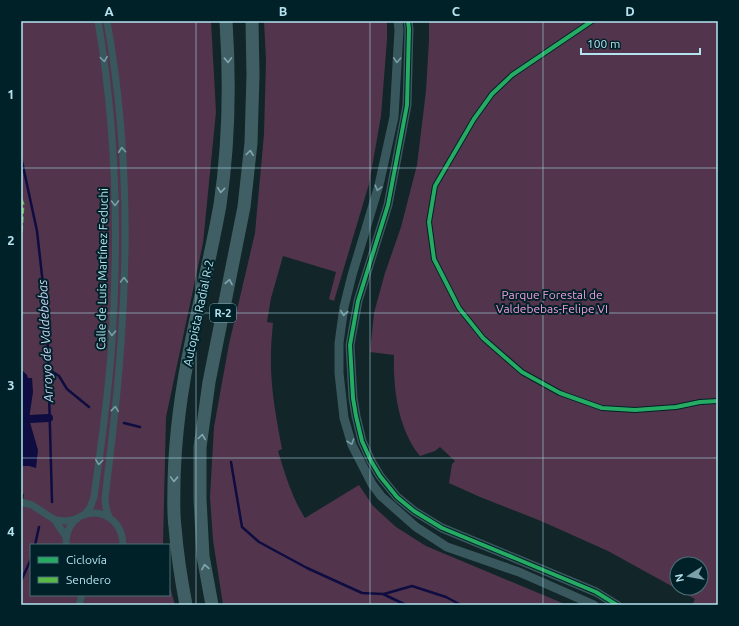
<svg xmlns="http://www.w3.org/2000/svg" width="739" height="626" viewBox="0 0 739 626" font-family="Ubuntu,sans-serif">
<style>
.green{fill:#52354d;fill-rule:evenodd}
.water{fill:#0e0c40}
.lines{fill:none;stroke-linecap:round;stroke-linejoin:round}
.stream{stroke:#0e0c40;stroke-width:2.5}
.canal{stroke:#0e0c40;stroke-width:8}
.minor{stroke:#38585e;stroke-width:7}
.tertiary{stroke:#38585e;stroke-width:9}
.motorway{stroke:#405f65;stroke-width:13}
.quiet{stroke:#58b947;stroke-width:3;stroke-dasharray:6 3;stroke-linecap:butt}
.cycleway-casing{stroke:#002128;stroke-width:6}
.cycleway{stroke:#26ab63;stroke-width:4}
.oneway{stroke:#769ea7}
.oneway2{stroke:#80a8b1}
.grid{fill:none;stroke:#b5e4f0;stroke-width:1;stroke-opacity:0.55}
.labels{text-anchor:middle;dominant-baseline:central;stroke-width:4;stroke-linejoin:round;paint-order:stroke}
.shield{fill:#002128;stroke:#7faab4;stroke-width:1}
.shield-label{font-size:11px;font-weight:bold;fill:#b5e4f0}
.street-label{font-size:12px;fill:#b5e4f0;stroke:#002128}
.park-label{font-size:12px;fill:#f49edf;stroke:#002128}
.water-label{font-size:13px;font-style:italic;fill:#cbd2f7;stroke:#002128}
.neatline{fill:none;stroke:#b5e4f0;stroke-width:1.5}
.grid-label{font-size:13px;text-anchor:middle;font-weight:bold;fill:#b5e4f0}
</style>
<rect width="100%" height="100%" fill="#122528"/>
<g class="green">
<path d="M21,21H211L216,112L203,243L166,417L163,545H31V595H169V584L175,605H21V527L24,494L21,493Z"/>
<path d="M264,21H387V39L381,116L369,184L334,301L329,299L336,272L283,256L271,298L267,322L273,323C272,334 271,344 271,354C270,386 276,417 282,449L278,451C285,474 292,498 305,518L359,485L373,506L396,527L426,546L567,605H223L213,540L210,497L214,427L229,344L255,233L264,134L266,60Z"/>
<path d="M429,21H718V605H692L695,599L608,551L541,521L480,497L449,483L452,464L455,461L440,447L435,451L420,456C398,429 393,389 394,355L370,352L374,313L385,273L401,227L417,165L426,91L429,40ZM677,564H701V588H677Z"/>
</g>
<path class="water" d="M21,369L27,375L28,378H32L33,392L29,419L38,450L36,468L29,466H21Z"/>
<g class="lines">
<g class="stream">
<path d="M21,158L23,166L37,231L47,320L52,502"/>
<path d="M48,369L59,376L67,389L89,407"/>
<path d="M124,423L140,427"/>
<path d="M231,462L242,527L259,542L307,568L362,593L383,594L406,605"/>
<path d="M35,545L39,527"/>
<path d="M21,581L31,559"/>
<path d="M384,594L412,586L446,597L461,605"/>
</g>
<path class="canal" d="M29,419L49,418"/>
<g class="minor">
<path d="M107,21C126,127 129,235 121,342C118,394 111,446 105,499L106,508L109,517"/>
<path d="M21,502L32,505L55,520L66,537"/>
<path d="M84,515L90,508L94,497C101,445 109,393 112,340C119,234 116,126 98,21"/>
<path d="M55,520L66,521L77,519"/>
<path d="M66,545C64,503 122,502 123,545"/>
<path d="M79,605L82,595"/>
</g>
<g class="tertiary">
<path d="M398,21L399,30L394,117L379,185L352,275L344,307L339,343V373L344,418L352,445L372,484L381,496L416,527L447,547L519,572L594,605"/>
<path d="M408,21L409,29L407,105L400,142L388,205L358,301L350,345L353,398L356,416L362,441L371,461L380,476L397,497L414,511L442,528L517,559L596,592L617,605"/>
</g>
<g class="motorway">
<path d="M186,605C181,579 177,553 175,527C173,512 174,497 174,482C175,434 182,385 192,338C201,294 212,250 220,205C229,144 230,82 226,21"/>
<path d="M212,605L203,556L200,499V447L209,382L244,207L251,143L253,75L252,21"/>
</g>
<path class="quiet" d="M21,199L23,204L21,236"/>
<defs>
<g id="cycleway">
<path d="M408,21L409,29L407,105L400,142L388,205L358,301L350,345L353,398L356,416L362,441L371,461L380,476L397,497L414,511L442,528L517,559L596,592L617,605"/>
<path d="M592,21L512,75L492,94L474,119L435,186L429,222L434,259L459,308L483,338L522,372L560,393L602,408L635,410L676,407L700,402L718,401"/>
</g>
</defs>
<use href="#cycleway" class="cycleway-casing"/>
<use href="#cycleway" class="cycleway"/>
</g>
<defs><path id="oneway-chevron" d="M-2-3.5L2.5 0L-2 3.5" fill="none" stroke-width="1.6" stroke-linecap="round" stroke-linejoin="round"/></defs>
<g class="oneway">
<use href="#oneway-chevron" transform="translate(104 59) rotate(82)"/>
<use href="#oneway-chevron" transform="translate(397 60) rotate(93)"/>
<use href="#oneway-chevron" transform="translate(122 150) rotate(-94)"/>
<use href="#oneway-chevron" transform="translate(378 188) rotate(105)"/>
<use href="#oneway-chevron" transform="translate(115 203) rotate(89)"/>
<use href="#oneway-chevron" transform="translate(124 280) rotate(-89)"/>
<use href="#oneway-chevron" transform="translate(344 313) rotate(98)"/>
<use href="#oneway-chevron" transform="translate(112 333) rotate(92)"/>
<use href="#oneway-chevron" transform="translate(115 409) rotate(-84)"/>
<use href="#oneway-chevron" transform="translate(351 442) rotate(71)"/>
<use href="#oneway-chevron" transform="translate(99 462) rotate(97)"/>
</g>
<g class="oneway2">
<use href="#oneway-chevron" transform="translate(228 60) rotate(88)"/>
<use href="#oneway-chevron" transform="translate(250 153) rotate(-83)"/>
<use href="#oneway-chevron" transform="translate(221 190) rotate(96)"/>
<use href="#oneway-chevron" transform="translate(229 282) rotate(-79)"/>
<use href="#oneway-chevron" transform="translate(202 437) rotate(-82)"/>
<use href="#oneway-chevron" transform="translate(174 479) rotate(92)"/>
<use href="#oneway-chevron" transform="translate(205 567) rotate(-100)"/>
</g>
<path class="grid" d="M196,21V605M370,21V605M543,21V605M21,168H718M21,313H718M21,458H718"/>
<g class="labels">
<rect class="shield" x="210" y="304" width="26" height="18" rx="3"/>
<g class="shield-label">
<text x="223" y="313">R-2</text>
</g>
<g class="street-label">
<text transform="translate(102 269) rotate(-89)">Calle de Luis Martínez Feduchi</text>
<text transform="translate(198 313) rotate(-78)">Autopista Radial R-2</text>
</g>
<g class="park-label">
<text x="552" y="294">Parque Forestal de<tspan x="552" dy="14">Valdebebas-Felipe VI</tspan></text>
</g>
<g class="water-label">
<text transform="translate(45 341) rotate(-93)">Arroyo de Valdebebas</text>
</g>
</g>
<rect width="739" height="626" fill="none" stroke="#002128" stroke-width="44"/>
<rect x="30" y="544" width="140" height="52" fill="#002128" stroke="#486f78"/>
<rect x="38" y="557" width="20" height="6" fill="#26ab63" stroke="#486f78"/>
<text x="66" y="564" font-size="12" fill="#b5e4f0">Ciclovía</text>
<rect x="38" y="577" width="20" height="6" fill="#58b947" stroke="#486f78"/>
<text x="66" y="584" font-size="12" fill="#b5e4f0">Sendero</text>
<g transform="translate(689 576) rotate(259)"><circle r="19" fill="#002128" stroke="#486f78"/>
<path d="M0-3L7 15L0 10L-7 15Z" fill="#7ca1aa"/>
<text y="-6" font-size="11" font-weight="bold" text-anchor="middle" fill="#b5e4f0">N</text>
</g>
<path d="M581 48v6h119v-6" fill="none" stroke="#b5e4f0" stroke-width="2"/>
<text x="587" y="48" font-size="12" fill="#b5e4f0" stroke="#002128" stroke-width="3" paint-order="stroke">100 m</text>
<rect x="22" y="22" width="695" height="582" class="neatline"/>
<g class="grid-label">
<text x="109" y="16">A</text>
<text x="283" y="16">B</text>
<text x="456" y="16">C</text>
<text x="630" y="16">D</text>
<text x="11" y="99">1</text>
<text x="11" y="245">2</text>
<text x="11" y="390">3</text>
<text x="11" y="536">4</text>
</g>
</svg>
